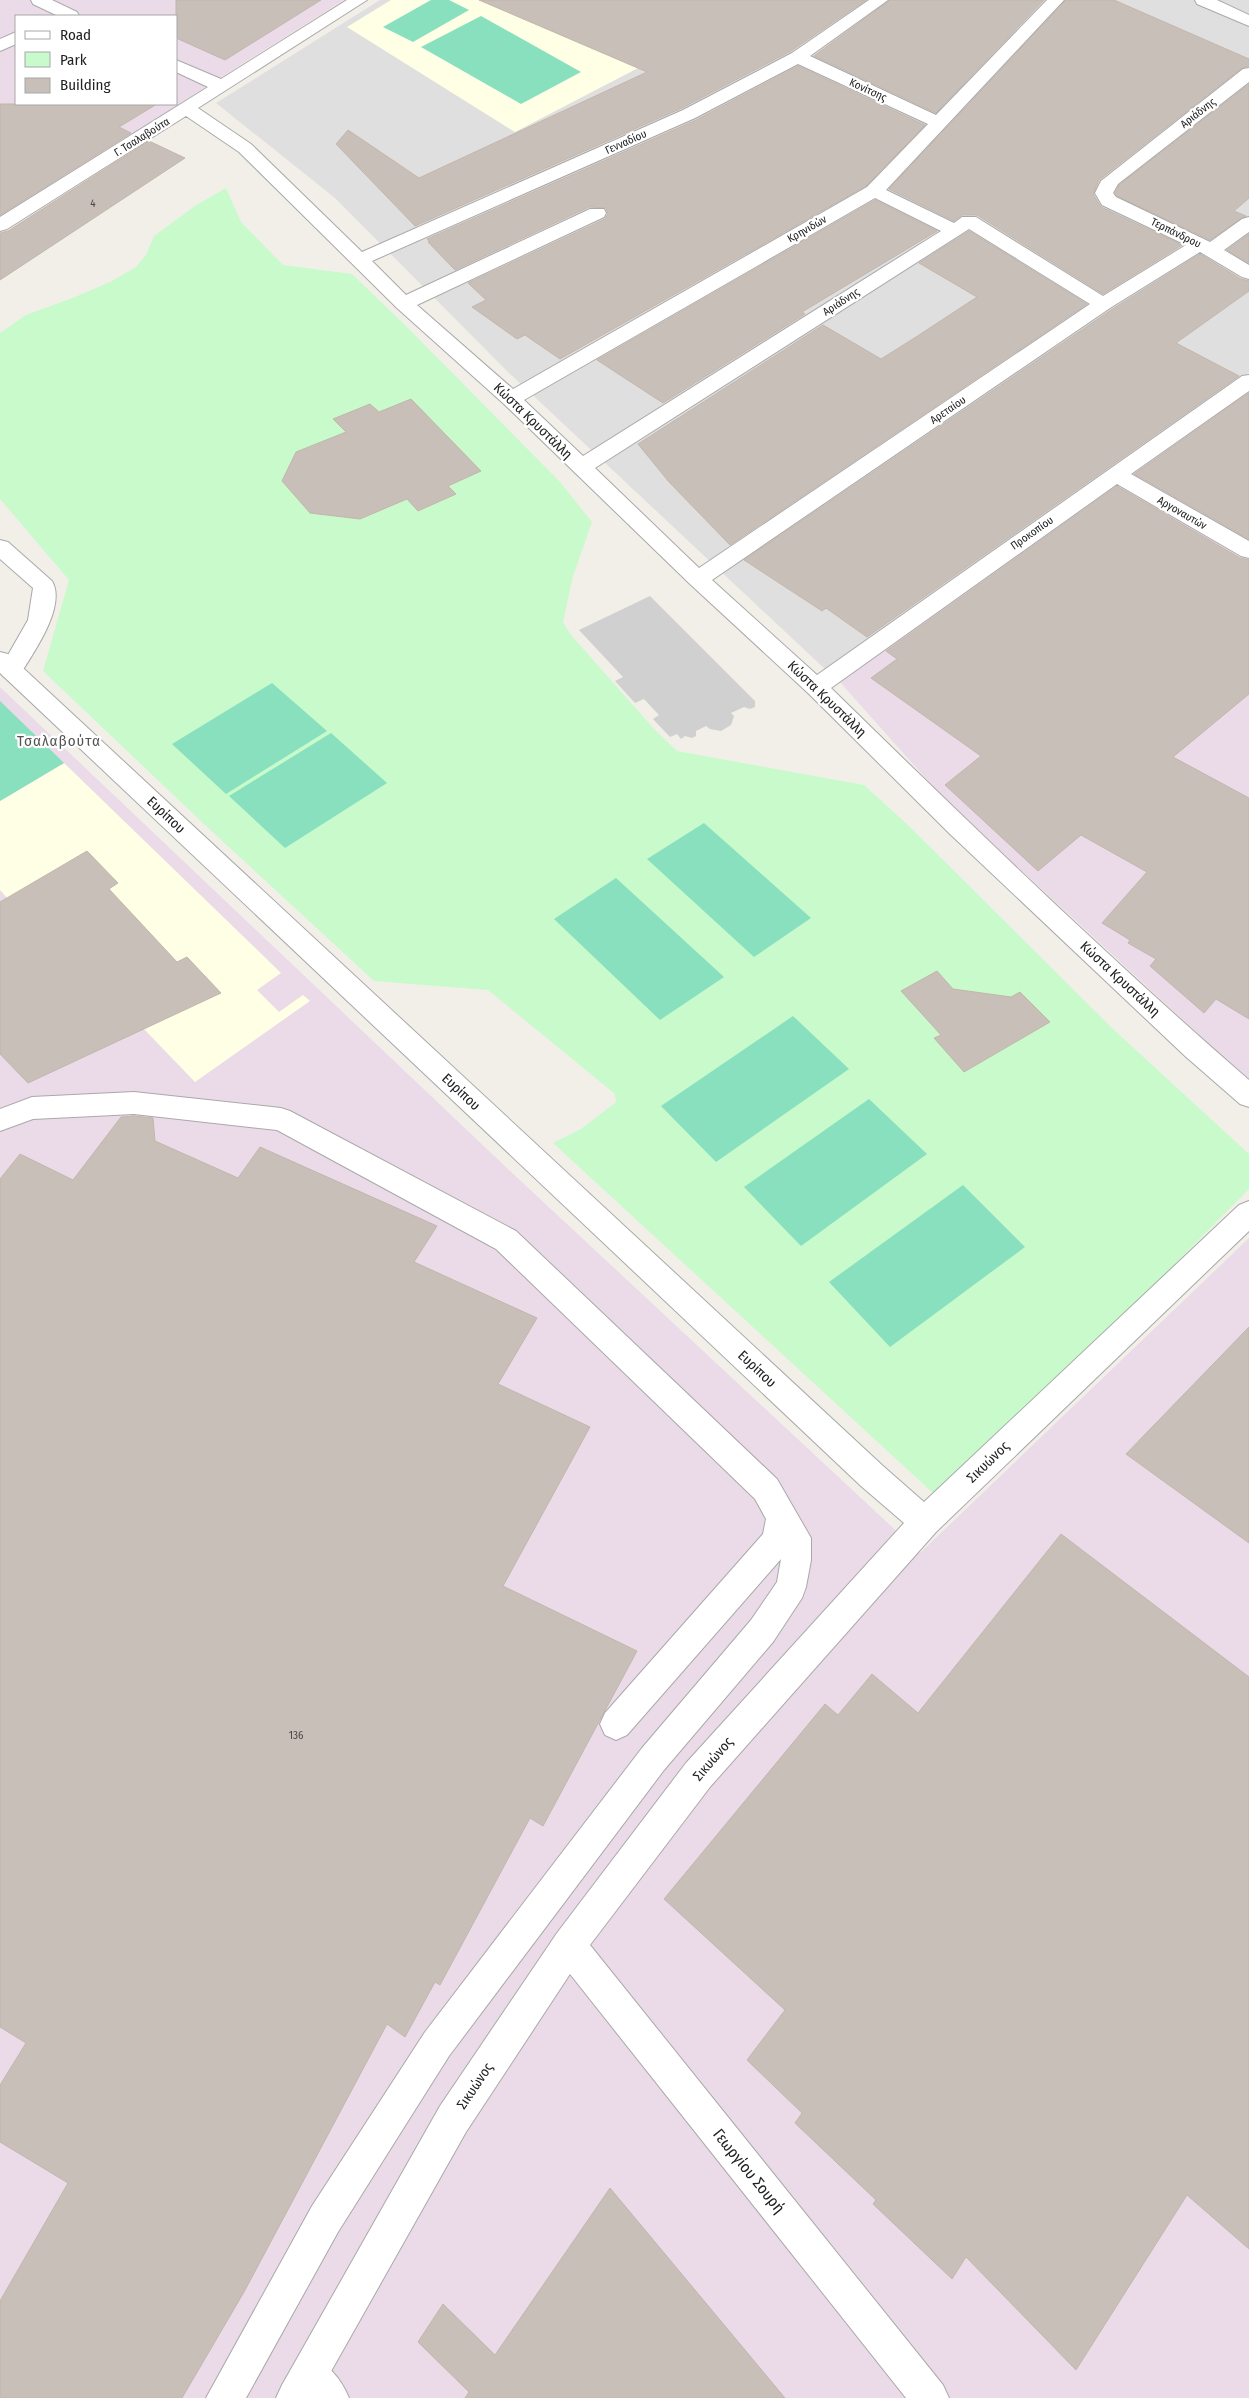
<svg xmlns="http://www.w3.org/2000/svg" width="1249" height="2398" viewBox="0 0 1249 2398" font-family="'Fira Sans Condensed',sans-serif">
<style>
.residential{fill:#e0dfdf}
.industrial{fill:#ebdbe8;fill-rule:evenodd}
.education{fill:#ffffe5}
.religious{fill:#d0d0d0}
.park{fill:#c8facc}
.pitch{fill:#88e0be}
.building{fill:#c7bfb8;stroke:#c4b6ab}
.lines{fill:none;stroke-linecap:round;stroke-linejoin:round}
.service-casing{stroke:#a9a9a9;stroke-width:2}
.minor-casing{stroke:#a9a9a9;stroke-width:2}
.tertiary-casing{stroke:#a9a9a9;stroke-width:2}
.service{fill:#fff;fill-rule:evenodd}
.minor{fill:#fff;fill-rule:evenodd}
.tertiary{fill:#fff;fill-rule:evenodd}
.labels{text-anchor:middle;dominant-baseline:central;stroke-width:4.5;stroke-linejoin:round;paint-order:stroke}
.far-street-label{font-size:11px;fill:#222;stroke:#fff}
.number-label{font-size:11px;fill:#4b4948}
.street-label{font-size:14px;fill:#222;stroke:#fff}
.neighbourhood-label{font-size:15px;letter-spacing:1px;fill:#555;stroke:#fff}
.near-street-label{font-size:16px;fill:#222;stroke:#fff}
</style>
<rect width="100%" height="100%" fill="#f2efe9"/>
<path class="residential" d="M380,0H1249V373L826,670L508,372L335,198L216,103Z"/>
<g class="industrial">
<path d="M0,0H344L188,98L0,225ZM16,16H176V104H16Z"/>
<path d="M1249,390V1081L944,799L839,681Z"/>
<path d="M0,687L509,1170L920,1553L1249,1238V2398H0Z"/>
</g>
<g class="education">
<path d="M391,0H769L515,132L347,27Z"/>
<path d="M64,763L281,973L257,990L279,1012L303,995L310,1001L195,1082L142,1027L88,988L0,890V801Z"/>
</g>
<path class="religious" d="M650,596L755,701V707L750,709L744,707L731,713L734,716L731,725L721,731L710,729L706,726L696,731V736L692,738L685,736L681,739L677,734L670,737L653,719L659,715L644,699L635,703L615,681L623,677L579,630Z"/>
<path class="park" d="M226,188L241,222L283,265L352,274L404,324L560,482L592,522L573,576L563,622L571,635L655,730L677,751L864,785L909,826L1113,1029L1249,1154V1189L1140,1299L933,1493L553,1143L581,1129L616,1102L615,1094L488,990L374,981L205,825L43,671L69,580L0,499V333L26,315L75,297L110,282L136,267L146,255L154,236L195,206Z"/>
<g class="pitch">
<path d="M431,0H449L469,10L413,42L383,27Z"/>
<path d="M481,16L581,72L521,104L421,47Z"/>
<path d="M272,683L327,731L226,794L172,744Z"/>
<path d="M0,701L64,763L0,801Z"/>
<path d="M331,733L387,783L285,848L229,796Z"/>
<path d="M704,823L811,918L754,957L647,859Z"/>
<path d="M616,878L724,977L660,1020L554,919Z"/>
<path d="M793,1016L849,1069L716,1162L661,1106Z"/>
<path d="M869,1099L927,1154L801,1246L744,1187Z"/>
<path d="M963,1185L1025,1247L890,1347L829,1282Z"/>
</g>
<g class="building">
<path d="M176,0H321L225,60L176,38Z"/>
<path d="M479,0H866L791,51L682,108L415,226L336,144L348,130L419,178L647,72Z"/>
<path d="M890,0H1044L936,113L814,56Z"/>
<path d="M1066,0H1114L1249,59V66L1242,68L1099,180L1093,194L1101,207L1182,245L1103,294L977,215H962L954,221L889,189Z"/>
<path d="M798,66L925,125L866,186L560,359L525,335L517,339L472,307L486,300L468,283L605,219L608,214L606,208L589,207L455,270L428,242H430L427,239L696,120Z"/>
<path d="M1249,84V198L1234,211L1246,216L1210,240L1117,196L1115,193L1119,185Z"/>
<path d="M0,104H157L119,127L131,133L0,215Z"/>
<path d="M149,141L185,158L0,280V233L8,231Z"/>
<path d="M875,200L937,231L802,312L805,314L663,403L597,360Z"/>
<path d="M969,231L1087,304L730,545L669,482L638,444L823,325L881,359L916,337L977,297L919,263Z"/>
<path d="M1249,234V263L1227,250Z"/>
<path d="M1200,254L1241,279L1249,281V291L1176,343L1239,376L867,637L826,608L822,611L744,560L1111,310Z"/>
<path d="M1249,393V539L1134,474Z"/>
<path d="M411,399L481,471L448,486L456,494L418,511L407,499L360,519L310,513L282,481L296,452L346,432L333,419L370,404L379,412Z"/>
<path d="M1117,486L1240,558L1249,560V694L1173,757L1249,798V1019L1216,999L1204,1013L1150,966L1156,959L1128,943L1130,940L1102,923L1147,872L1081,835L1038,871L945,785L981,756L871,678L897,659L886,651Z"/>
<path d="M87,851L118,883L109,889L177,962L187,957L221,993L28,1083L0,1054V902Z"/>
<path d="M937,971L953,989L1011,997L1020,992L1050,1022L964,1072L934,1038L941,1035L901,991Z"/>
<path d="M134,1116L153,1118L155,1141L238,1178L260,1147L437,1226L414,1262L537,1318L498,1384L590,1427L503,1586L637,1651L543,1826L530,1818L440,1985L435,1982L405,2037L387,2024L244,2292L182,2398H0V2301L68,2183L0,2142V2085L26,2043L0,2027V1179L20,1154L73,1180L121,1117Z"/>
<path d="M1249,1327V1543L1126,1454Z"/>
<path d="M1061,1534L1249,1677V2249L1187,2195L1076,2370L966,2257L952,2279L873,2204L876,2200L795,2123L802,2113L747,2060L785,2010L664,1899L825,1704L838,1715L872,1674L918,1713Z"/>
<path d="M610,2188L785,2398H465L469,2392L418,2342L443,2304L495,2355Z"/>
</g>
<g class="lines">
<defs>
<g id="service">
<path d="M0,540L8,542L52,581C67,606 33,654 19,676L11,678L3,676L0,669L28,620L33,588L0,559Z"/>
<path d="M134,1092L281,1108L290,1111L516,1231L777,1479L811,1538V1560L806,1587L802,1598L773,1642L664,1770L449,2056L338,2232L246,2398H206L312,2206L425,2032L642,1748L751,1620L777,1582L781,1559L627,1735L616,1740L605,1735L600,1724L605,1713L763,1534L766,1519L755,1499L496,1249L277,1130L134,1114L33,1119L0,1131V1109L32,1097Z"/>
<path d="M310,2356C329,2364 341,2379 349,2398H305L297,2388L291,2375L297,2362Z"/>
</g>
<g id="minor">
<path d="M31,0H52L77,12L79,16H58L33,4Z"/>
<path d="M347,0H367L198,108L251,144L362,252L683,110L792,53L869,0H888L810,56L936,115L1047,0H1064L886,190L954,223L962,217H976L1103,296L1186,245L1102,205L1095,193L1101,181L1243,69L1249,68V82L1118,184L1113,193L1116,197L1210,242L1242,219L1249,217V232L1224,250L1249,265V279L1242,277L1200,252L1110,308L712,580L817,675L1242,376L1249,375V391L1131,474L1249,541V558L1241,556L1117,484L831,688C967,821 1105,955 1249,1080V1107L1240,1104L1185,1056L950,834L808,693L690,584L504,404L397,308L239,152L186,116L7,229L0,231V217L208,87L176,72V60L221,79ZM798,64L928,124L867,187L513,389L417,305L604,217L606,213L604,209H590L406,295L372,261L695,118ZM875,198L941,231L583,456L524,400ZM969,229L1090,304L699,568L595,468Z"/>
<path d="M16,32V44L0,51V39Z"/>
<path d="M0,652L8,654L883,1466L924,1502L1239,1205L1249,1201V1231L936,1532L710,1787L590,1945L943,2385L949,2398H906L570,1974L466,2132L316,2398H276L282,2385L440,2106L557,1933L686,1763L904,1523L861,1486L0,673Z"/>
</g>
<path id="tertiary" d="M1195,0H1217L1249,15V26L1197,4Z"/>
</defs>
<use href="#service" class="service-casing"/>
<use href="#minor" class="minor-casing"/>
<use href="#tertiary" class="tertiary-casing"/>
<use href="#service" class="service"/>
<use href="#minor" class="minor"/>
<use href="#tertiary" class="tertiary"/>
</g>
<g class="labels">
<g class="far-street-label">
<text transform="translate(868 90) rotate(25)">Κονίτσης</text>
<text transform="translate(1198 113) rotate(-38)">Αριάδνης</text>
<text transform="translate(142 137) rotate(-32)">Γ. Τσαλαβούτα</text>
<text transform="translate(626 142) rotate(-24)">Γενναδίου</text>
<text transform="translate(807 229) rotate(-30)">Κρηνιδών</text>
<text transform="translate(1176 233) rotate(26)">Τερπάνδρου</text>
<text transform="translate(841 302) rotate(-33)">Αριάδνης</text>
<text transform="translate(948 410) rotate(-34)">Αρεταίου</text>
<text transform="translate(1182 513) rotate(30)">Αργοναυτών</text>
<text transform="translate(1032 533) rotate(-35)">Προκοπίου</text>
</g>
<g class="number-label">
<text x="93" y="203">4</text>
<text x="296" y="1735">136</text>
</g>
<g class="street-label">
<text transform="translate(533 421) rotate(44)">Κώστα Κρυστάλλη</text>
<text transform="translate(827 699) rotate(44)">Κώστα Κρυστάλλη</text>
<text transform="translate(166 815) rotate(43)">Ευρίπου</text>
<text transform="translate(1120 979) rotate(43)">Κώστα Κρυστάλλη</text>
<text transform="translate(461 1092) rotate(43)">Ευρίπου</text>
<text transform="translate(757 1369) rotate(43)">Ευρίπου</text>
<text transform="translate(988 1462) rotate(-44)">Σικυώνος</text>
<text transform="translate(713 1759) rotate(-49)">Σικυώνος</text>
<text transform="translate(475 2086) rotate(-56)">Σικυώνος</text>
</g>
<g class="neighbourhood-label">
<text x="59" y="741">Τσαλαβούτα</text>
</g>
<g class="near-street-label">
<text transform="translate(749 2171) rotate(51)">Γεωργίου Σουρή</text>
</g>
</g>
<rect x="15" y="15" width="162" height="90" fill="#ffffff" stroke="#a7a7a7"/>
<rect x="25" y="31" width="25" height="8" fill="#ffffff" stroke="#a7a7a7"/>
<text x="60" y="40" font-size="15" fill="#222222">Road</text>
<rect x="25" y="52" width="25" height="15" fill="#c8facc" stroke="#a7a7a7"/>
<text x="60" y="65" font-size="15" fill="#222222">Park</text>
<rect x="25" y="78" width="25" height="15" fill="#c7bfb8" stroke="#a7a7a7"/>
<text x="60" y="90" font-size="15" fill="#222222">Building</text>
</svg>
